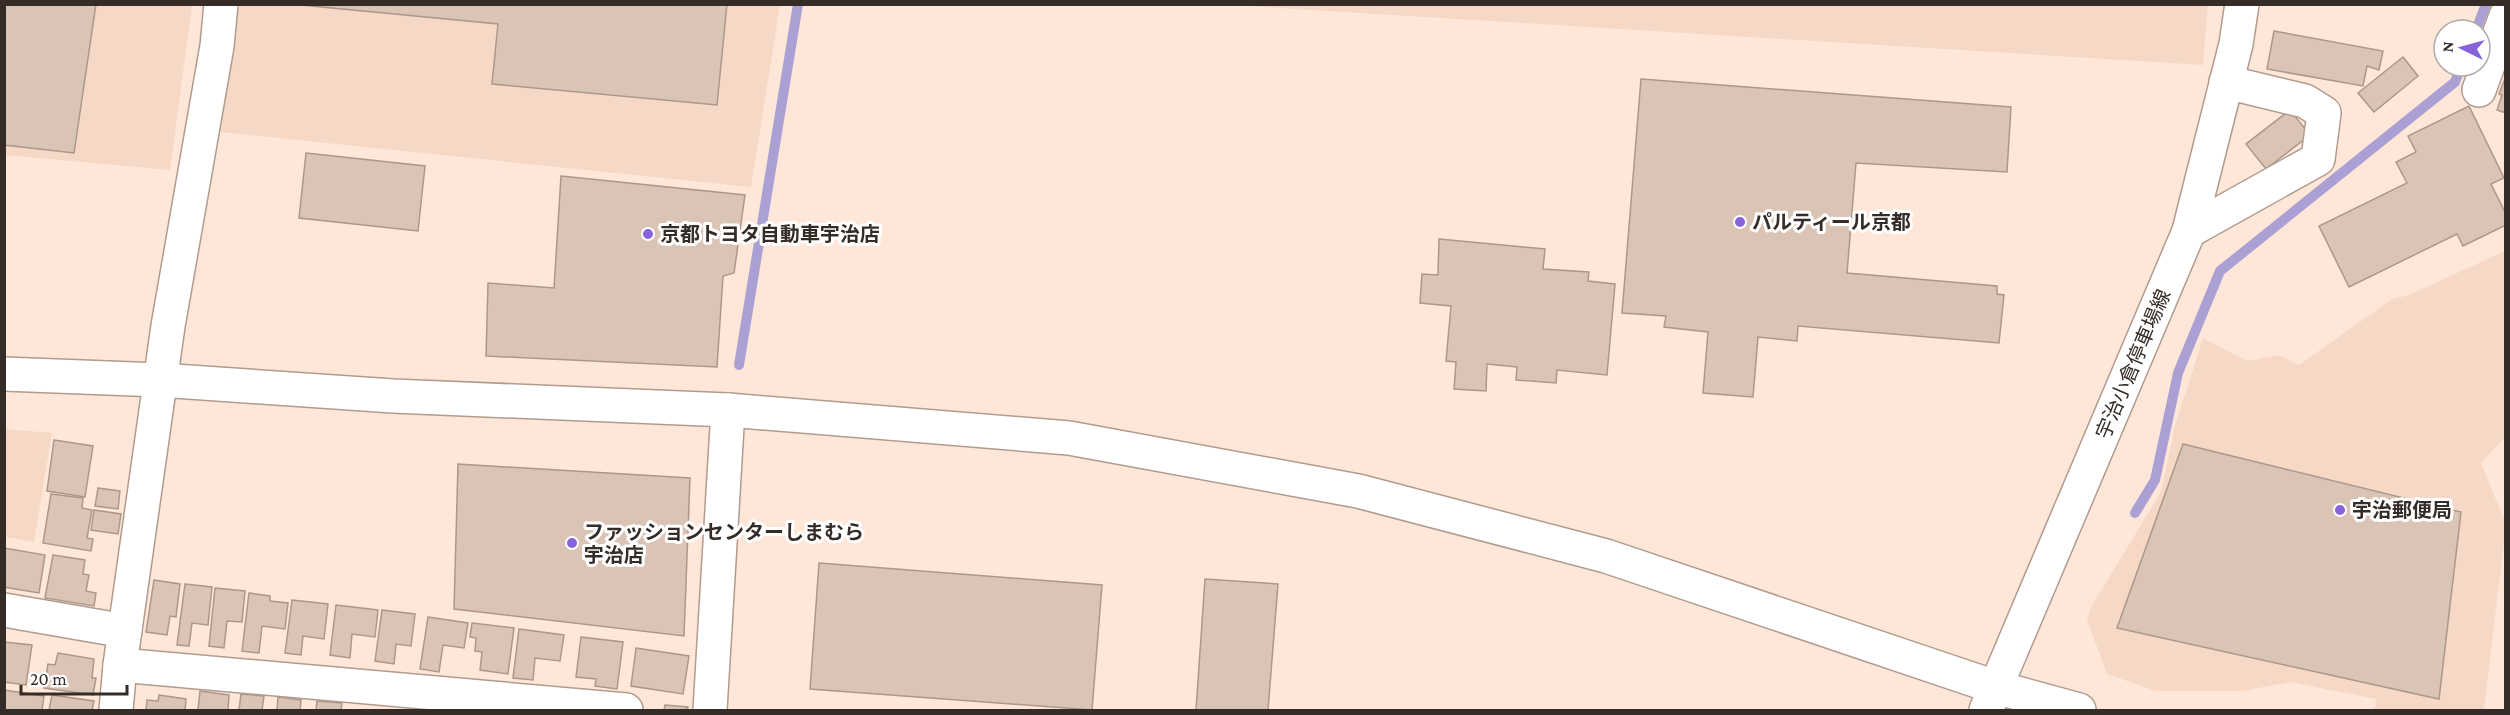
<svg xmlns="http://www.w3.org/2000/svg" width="2510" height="715" viewBox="0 0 2510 715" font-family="'Crimson Pro','Noto Sans JP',serif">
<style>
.built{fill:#f6d8c6}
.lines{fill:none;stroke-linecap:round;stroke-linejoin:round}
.stream{stroke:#aba0d3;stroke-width:10}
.building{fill:#dac4b6;stroke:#ac978a;stroke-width:1.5}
.minor-casing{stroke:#b19b8e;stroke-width:36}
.tertiary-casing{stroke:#b19b8e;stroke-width:36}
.secondary-casing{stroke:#b19b8e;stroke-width:36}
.minor{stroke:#fff;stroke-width:33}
.tertiary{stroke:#fff;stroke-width:33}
.secondary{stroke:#fff;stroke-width:33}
.poi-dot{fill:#8762dd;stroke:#fff;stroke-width:2}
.labels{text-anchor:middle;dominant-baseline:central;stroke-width:6;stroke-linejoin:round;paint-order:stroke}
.poi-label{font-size:20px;font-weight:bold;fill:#352c27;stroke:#fff;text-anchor:start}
.street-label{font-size:20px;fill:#352c27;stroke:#fff}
</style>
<rect width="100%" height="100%" fill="#fee7d9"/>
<g class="built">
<path d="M4,5H192L170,170L5,155Z"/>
<path d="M233,5H780L751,187L219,132Z"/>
<path d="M1231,5L2208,4V5L2203,65Z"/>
<path d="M2505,251V437L2481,463L2506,524L2484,710H2374L2377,699L2290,682L2242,691H2156L2107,674L2087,620L2091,607L2161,492L2175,426L2203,338L2247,361L2279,355L2299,365L2392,299L2409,295Z"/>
<path d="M5,429L52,433L34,542L5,537Z"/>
</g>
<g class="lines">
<g class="stream">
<path d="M2476,30L2486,4"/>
<path d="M739,365L798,4"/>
<path d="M2135,513L2155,480L2178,373L2220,271L2455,82L2461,66"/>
</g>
</g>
<g class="building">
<path d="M4,4H96L74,153L4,145Z"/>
<path d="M290,4H727L717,105L492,84L498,24Z"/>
<path d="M2274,31L2383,51L2379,70L2367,66L2363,86L2267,69Z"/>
<path d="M2403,57L2418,76L2374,112L2358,93Z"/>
<path d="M2506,76V113L2497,110L2502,95L2499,94Z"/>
<path d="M1641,79L2011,107L2007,172L1856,163L1847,273L1997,286V294L2004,295L1999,343L1798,326L1797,341L1758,337L1753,397L1703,393L1708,332L1664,327L1666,316L1622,313Z"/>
<path d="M2469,106L2504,178L2491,184L2506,214V225L2463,246L2457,234L2349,287L2319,226L2407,183L2396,162L2416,152L2408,136Z"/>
<path d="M2290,110L2310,135L2266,169L2246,144Z"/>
<path d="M306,153L425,166L418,231L299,218Z"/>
<path d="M561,176L745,195L734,273L723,276L717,367L486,356L488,283L554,288Z"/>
<path d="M1439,239L1545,249L1543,269L1589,272L1588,281L1615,284L1607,375L1557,370L1556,383L1516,380L1517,367L1487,364L1486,391L1454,389L1456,362L1446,361L1451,306L1420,303L1422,274L1438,275Z"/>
<path d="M54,440L93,446L85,497L47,491Z"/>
<path d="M2183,444L2461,512L2439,699L2117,628Z"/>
<path d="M458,464L690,478L684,636L454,609Z"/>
<path d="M98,488L120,491L118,509L95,506Z"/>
<path d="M51,494L83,498L82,508L92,510L87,538L93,539L91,551L43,543Z"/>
<path d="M94,510L121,514L118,534L91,530Z"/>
<path d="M4,548L45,555L39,593L4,587Z"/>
<path d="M53,555L85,560L83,574L89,575L86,591L96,593L94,606L45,598Z"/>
<path d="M819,563L1102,585L1092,710L810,689Z"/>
<path d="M1205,579L1278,584L1268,710H1196Z"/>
<path d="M154,580L180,584L176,617L170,616L167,635L146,632Z"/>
<path d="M185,584L212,587L208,625L192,623L189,646L177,645Z"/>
<path d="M215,588L245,591L242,622L227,621L224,648L209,646Z"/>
<path d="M249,593L270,596V601L288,603L285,629L262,626L259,653L242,651Z"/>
<path d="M292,600L328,604L324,639L303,636L301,655L285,653Z"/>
<path d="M336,605L378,610L375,637L352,634L350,658L330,655Z"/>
<path d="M382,610L415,614L411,646L396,644L394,664L375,661Z"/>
<path d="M428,617L468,623L464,648L443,645L439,672L420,669Z"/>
<path d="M472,623L514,628L508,674L480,670L482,652L475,651L476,638L470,637Z"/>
<path d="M519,629L564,635L560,661L535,658L533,680L513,678Z"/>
<path d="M581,637L623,642L617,689L595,686L596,679L576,677Z"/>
<path d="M4,642L32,645L26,685L4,682Z"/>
<path d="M636,648L689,656L683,694L631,686Z"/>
<path d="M58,653L94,659L92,678H96L93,695L44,688L48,664L55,665Z"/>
<path d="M4,690L44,696L42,710H4Z"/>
<path d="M200,691L229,695L228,710H198Z"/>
<path d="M241,694L264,696L262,710H239Z"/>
<path d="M52,695L94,701L92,710H49Z"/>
<path d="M159,695L186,699L185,710H146L147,700L158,701Z"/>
<path d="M278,697L301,700L300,710H277Z"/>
<path d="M317,701L342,703L341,710H316Z"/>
<path d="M665,705L688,707L687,710H664Z"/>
</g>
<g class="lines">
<defs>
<g id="minor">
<path d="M2479,90L2506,16"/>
<path d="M2189,231L2318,159L2324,113L2305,101L2226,82"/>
<path d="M4,610L125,631"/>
<path d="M120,665L626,710"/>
<path d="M116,710L120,665L168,326L217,46L221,4"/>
<path d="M710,710L728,410"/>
</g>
<path id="tertiary" d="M4,374L160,380L393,396L728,410L1069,438L1358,491L1606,556L1995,687L2079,710"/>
<path id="secondary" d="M1986,710L2189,231L2236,44L2242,4"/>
</defs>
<use href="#minor" class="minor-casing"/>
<use href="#tertiary" class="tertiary-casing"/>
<use href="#secondary" class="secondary-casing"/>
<use href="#minor" class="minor"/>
<use href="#tertiary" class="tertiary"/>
<use href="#secondary" class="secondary"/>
</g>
<g class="poi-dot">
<circle cx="1740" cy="222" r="6"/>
<circle cx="648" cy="234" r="6"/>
<circle cx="2340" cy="510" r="6"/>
<circle cx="572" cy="543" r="6"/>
</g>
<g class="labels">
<g class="poi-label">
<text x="1752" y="222">パルティール京都</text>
<text x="660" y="234">京都トヨタ自動車宇治店</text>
<text x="2352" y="510">宇治郵便局</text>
<text x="584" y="532">ファッションセンターしまむら<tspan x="584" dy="23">宇治店</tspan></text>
</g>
<g class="street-label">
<text transform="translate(2133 364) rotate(-67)">宇治小倉停車場線</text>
</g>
</g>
<rect width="2510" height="715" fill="none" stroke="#352c27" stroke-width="12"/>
<g transform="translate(2462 48) rotate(275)"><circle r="28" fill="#ffffff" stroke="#aeaba9" stroke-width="1.5"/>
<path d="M0-4.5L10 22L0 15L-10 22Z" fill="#8762dd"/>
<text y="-9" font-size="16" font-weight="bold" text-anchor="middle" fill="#352c27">N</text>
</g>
<path d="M21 685v9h106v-9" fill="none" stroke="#352c27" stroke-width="3"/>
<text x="30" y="685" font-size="18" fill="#352c27" stroke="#ffffff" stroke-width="4.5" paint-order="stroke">20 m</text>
</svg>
